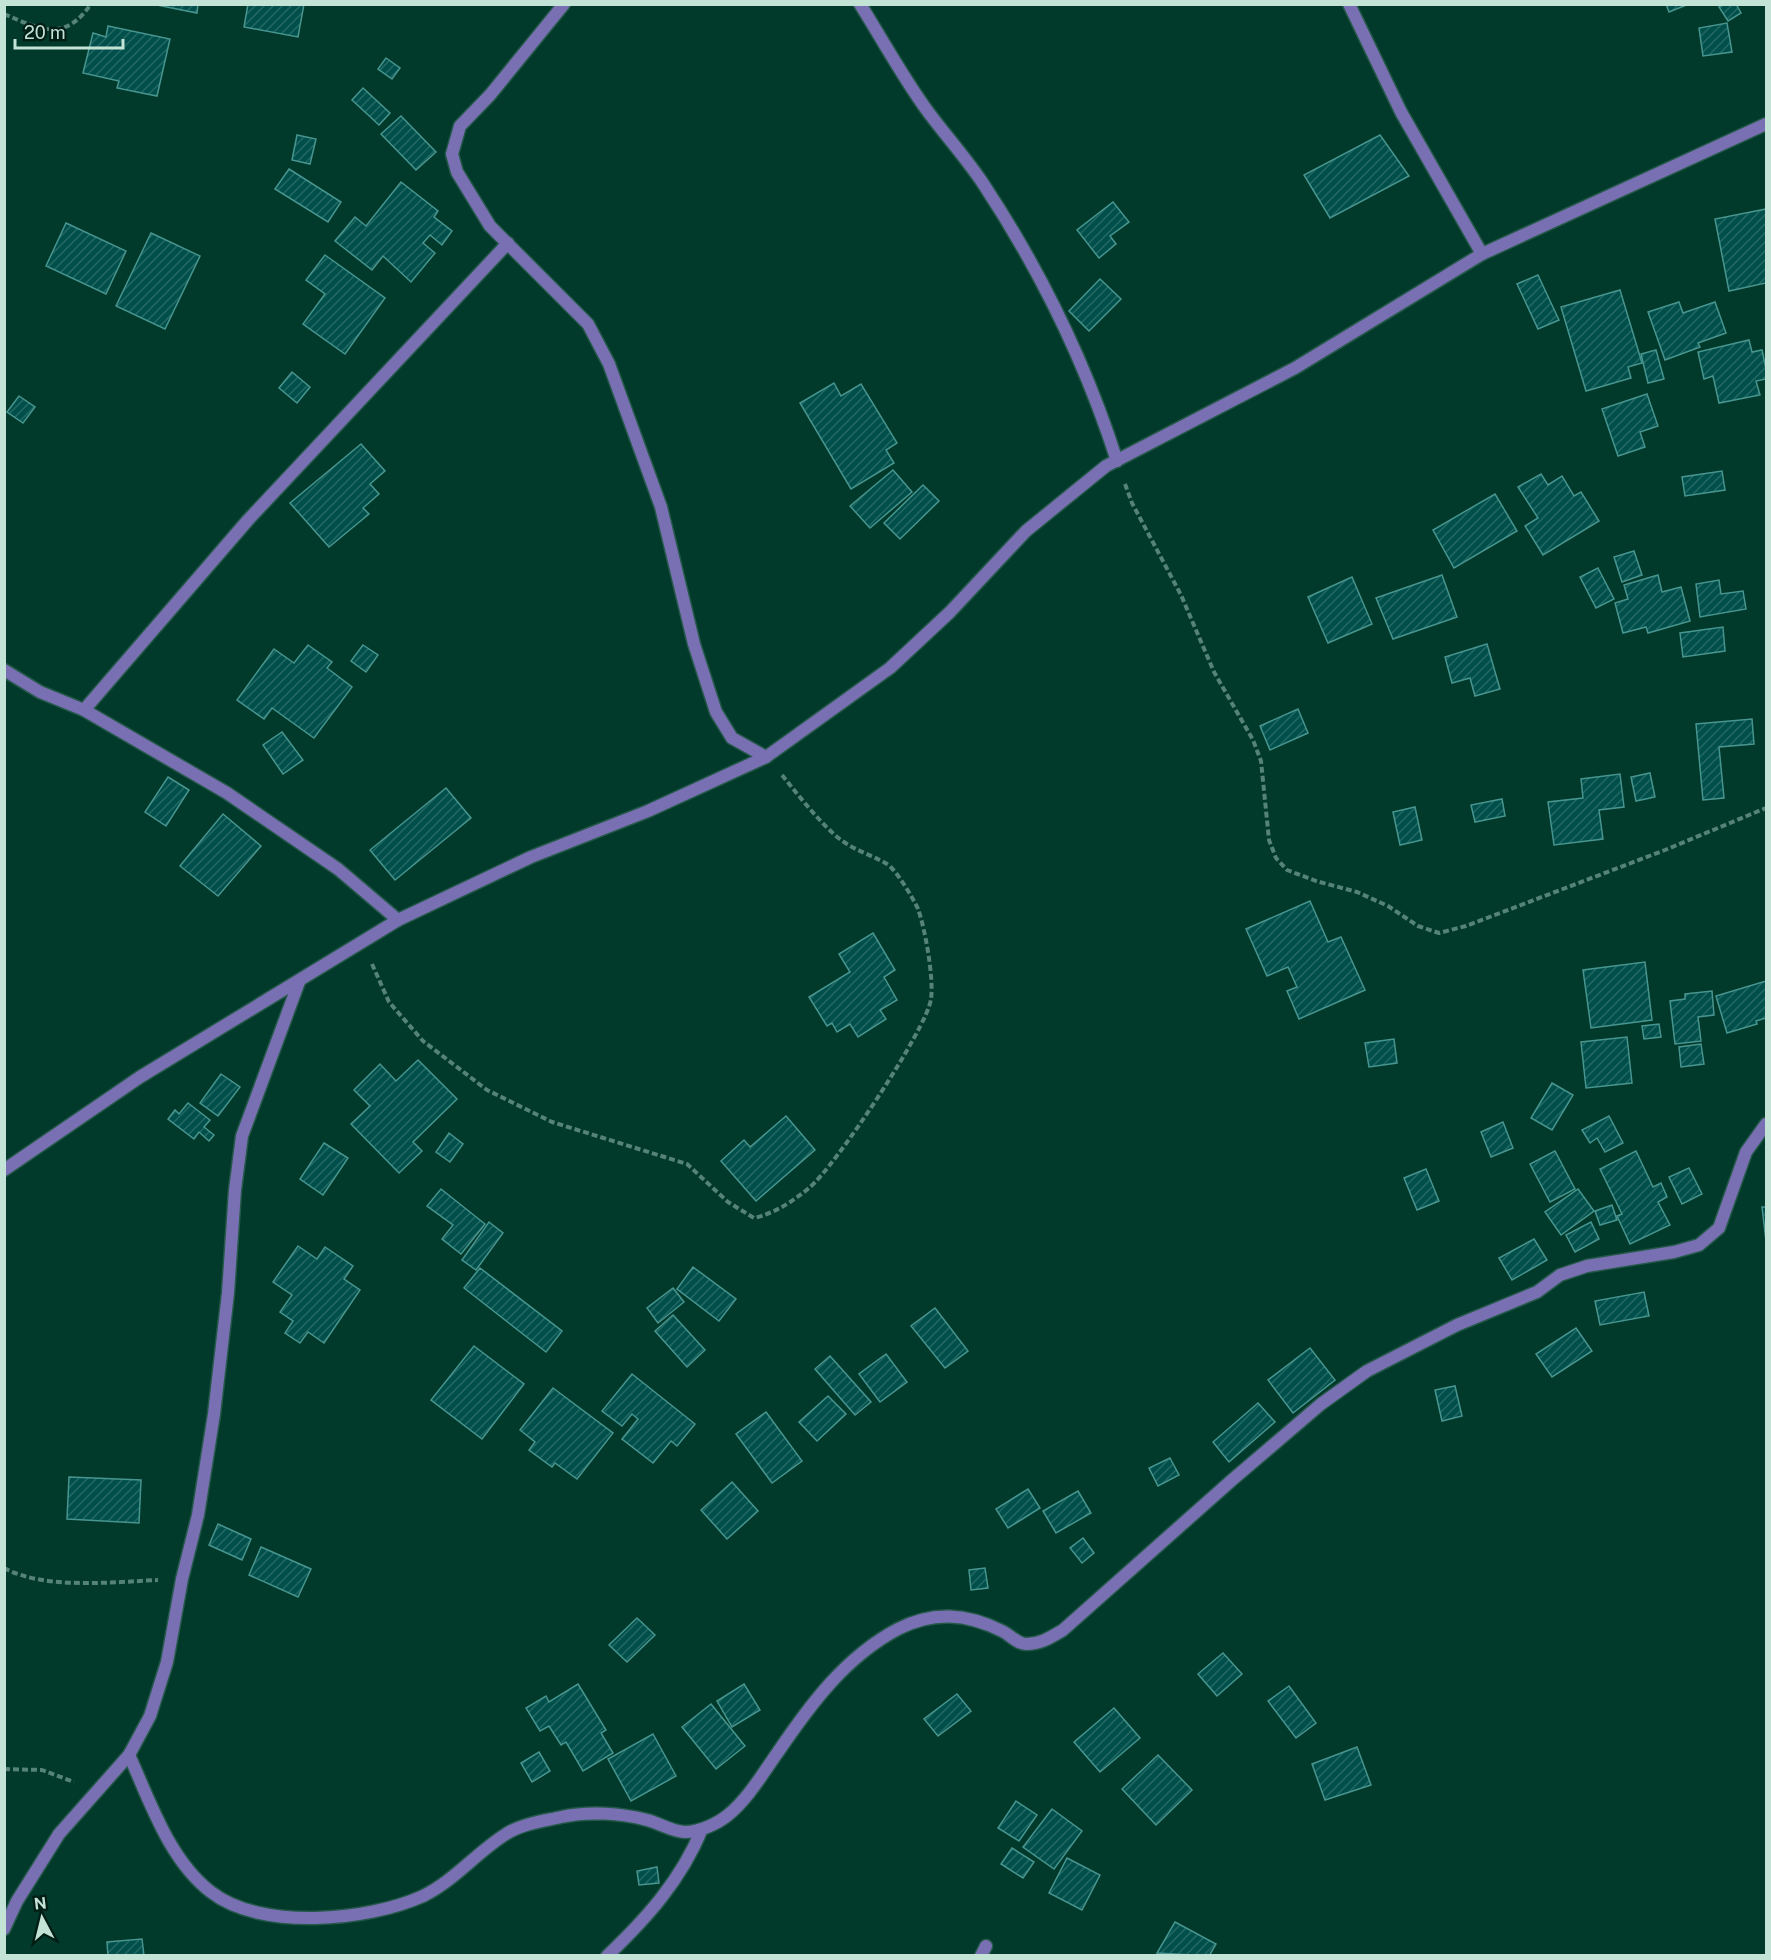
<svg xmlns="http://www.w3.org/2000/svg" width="1771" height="1960" viewBox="0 0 1771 1960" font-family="'Public Sans',sans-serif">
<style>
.building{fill:url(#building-hatch);stroke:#48958f;stroke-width:1.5}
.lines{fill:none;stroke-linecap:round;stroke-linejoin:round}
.minor-casing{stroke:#245849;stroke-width:15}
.path{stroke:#558375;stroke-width:4;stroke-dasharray:6 3;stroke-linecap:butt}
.minor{stroke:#7970b3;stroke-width:12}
</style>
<defs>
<pattern id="building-hatch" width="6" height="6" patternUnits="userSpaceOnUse" patternTransform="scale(1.5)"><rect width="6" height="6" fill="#014f4b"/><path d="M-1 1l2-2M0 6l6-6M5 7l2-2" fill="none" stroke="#246864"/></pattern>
</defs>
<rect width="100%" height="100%" fill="#01392a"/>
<g class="building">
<path d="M152,4H198L197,13Z"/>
<path d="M248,4H304L298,37L244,27Z"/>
<path d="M1666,4H1689L1669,12Z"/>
<path d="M1723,4H1736L1741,13L1728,21L1719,7Z"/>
<path d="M1727,23L1732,52L1703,56L1699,28Z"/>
<path d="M108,26L170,39L157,96L117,88L119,81L83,73L93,33L106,37Z"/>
<path d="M386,58L400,68L392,79L378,69Z"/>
<path d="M363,88L390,113L379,125L352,100Z"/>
<path d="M401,116L436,152L416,170L381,134Z"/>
<path d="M297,135L316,139L310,164L292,160Z"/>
<path d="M1380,135L1409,176L1330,218L1304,175Z"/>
<path d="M289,169L341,202L328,222L275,189Z"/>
<path d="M401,182L438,211L434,217L452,231L442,245L430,235L423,243L435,253L411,282L383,256L372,270L335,241L355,217L366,226Z"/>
<path d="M1113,202L1129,222L1110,236L1116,244L1099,258L1077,230Z"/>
<path d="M1766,209V283L1729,291L1715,219Z"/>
<path d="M66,223L126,251L106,294L46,266Z"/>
<path d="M151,233L200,256L165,329L116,306Z"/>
<path d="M325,255L385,298L345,354L303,324L325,294L306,280Z"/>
<path d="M1538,275L1559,320L1538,329L1517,284Z"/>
<path d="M1100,279L1121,299L1089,331L1069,311Z"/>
<path d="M1620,290L1642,363L1628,367L1631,378L1586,391L1561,307Z"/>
<path d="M1679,302L1683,313L1715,302L1726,333L1698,343L1700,347L1665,360L1648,312Z"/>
<path d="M1749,340L1752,352L1762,350L1766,369V379L1756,381L1760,395L1719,403L1713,376L1704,379L1698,352Z"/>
<path d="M1656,350L1664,379L1648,383L1641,354Z"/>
<path d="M292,372L310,387L297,403L279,388Z"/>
<path d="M834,383L841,396L861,384L897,443L886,450L894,463L851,489L800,403Z"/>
<path d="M1647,394L1658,426L1640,432L1645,447L1618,456L1602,409Z"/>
<path d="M19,396L35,407L23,423L7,412Z"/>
<path d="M361,444L385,471L370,484L379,494L363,508L369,514L329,547L290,503Z"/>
<path d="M893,470L912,492L870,528L850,506Z"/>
<path d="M1722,471L1725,490L1685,496L1682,477Z"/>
<path d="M1541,474L1548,485L1562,476L1574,496L1581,492L1599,521L1543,555L1525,526L1538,518L1518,487Z"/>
<path d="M923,485L939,501L900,539L884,523Z"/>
<path d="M1495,494L1517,531L1454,568L1433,530Z"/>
<path d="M1634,551L1642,575L1622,582L1614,557Z"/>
<path d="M1598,568L1614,599L1596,608L1580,577Z"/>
<path d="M1442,575L1457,617L1393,639L1376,598Z"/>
<path d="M1658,575L1662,592L1681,587L1690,621L1648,633L1646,627L1623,633L1615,603L1628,599L1624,585Z"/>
<path d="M1352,577L1372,624L1328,643L1308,597Z"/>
<path d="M1719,580L1721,594L1743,591L1746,609L1700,617L1696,584Z"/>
<path d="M1723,627L1725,651L1683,657L1680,633Z"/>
<path d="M1487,644L1500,689L1475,696L1470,678L1452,683L1445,657Z"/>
<path d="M308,645L332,662L327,668L352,687L314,738L272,708L264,719L237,700L274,649L294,663Z"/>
<path d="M363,645L378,655L366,672L351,661Z"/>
<path d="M1298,709L1308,733L1270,750L1260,726Z"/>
<path d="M1752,719L1754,744L1719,747L1724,798L1703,800L1696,724Z"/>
<path d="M282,732L303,760L283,774L263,745Z"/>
<path d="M1650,773L1655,797L1636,801L1631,777Z"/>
<path d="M1620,774L1624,807L1599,810L1603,839L1554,845L1548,802L1583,798L1581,779Z"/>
<path d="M168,777L189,790L166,826L145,812Z"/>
<path d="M446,788L471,818L395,880L370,850Z"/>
<path d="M1502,799L1505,816L1475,822L1471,805Z"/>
<path d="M1415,807L1422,840L1400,845L1393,812Z"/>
<path d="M223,814L261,846L218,896L180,866Z"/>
<path d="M1310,901L1328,942L1341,937L1365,990L1299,1019L1287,991L1297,987L1288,967L1267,976L1246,929Z"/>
<path d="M873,933L895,970L884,977L897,1000L880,1010L886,1019L858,1037L850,1024L837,1032L832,1023L827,1026L809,997L850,972L839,954Z"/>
<path d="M1645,962L1652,1020L1591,1028L1583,970Z"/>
<path d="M1766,981V1018L1756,1021L1757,1024L1727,1033L1716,996Z"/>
<path d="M1712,991L1714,1015L1698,1017L1701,1041L1675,1044L1670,1001L1685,999V994Z"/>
<path d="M1659,1024L1661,1037L1644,1039L1642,1026Z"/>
<path d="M1627,1037L1632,1083L1586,1088L1581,1042Z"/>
<path d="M1394,1039L1397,1063L1369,1067L1365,1043Z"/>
<path d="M1701,1044L1704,1064L1681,1067L1679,1047Z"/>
<path d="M418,1060L457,1099L413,1142L422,1151L399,1173L351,1124L370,1106L354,1090L380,1064L396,1081Z"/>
<path d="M221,1074L240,1087L218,1116L200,1103Z"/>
<path d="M1552,1083L1573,1095L1552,1130L1531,1118Z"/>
<path d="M188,1103L210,1120L204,1127L214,1135L209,1141L199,1132L194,1139L168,1119L175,1110L179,1114Z"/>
<path d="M786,1116L815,1150L756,1201L721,1161L744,1140L750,1147Z"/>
<path d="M1609,1116L1623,1143L1605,1152L1597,1138L1590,1143L1582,1130Z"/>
<path d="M1503,1122L1513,1148L1491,1157L1481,1132Z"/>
<path d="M449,1133L463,1144L450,1162L436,1152Z"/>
<path d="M324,1143L348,1158L323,1195L300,1179Z"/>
<path d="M1555,1151L1575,1189L1550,1202L1530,1164Z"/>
<path d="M1636,1151L1653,1187L1661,1183L1667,1197L1658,1202L1670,1225L1630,1244L1617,1216L1622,1214L1600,1169Z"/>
<path d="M1689,1168L1702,1194L1682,1204L1669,1177Z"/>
<path d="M1426,1169L1439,1201L1417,1210L1404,1178Z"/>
<path d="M441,1189L485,1224L461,1254L442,1239L453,1225L427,1206Z"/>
<path d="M1578,1189L1594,1211L1561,1235L1545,1212Z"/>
<path d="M1612,1205L1617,1220L1600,1225L1595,1211Z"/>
<path d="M1762,1207H1766V1241Z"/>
<path d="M489,1222L503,1233L476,1270L462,1260Z"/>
<path d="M1591,1222L1599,1239L1575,1252L1566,1235Z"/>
<path d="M1534,1239L1547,1260L1512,1280L1499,1258Z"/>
<path d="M298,1246L317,1259L325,1247L353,1266L344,1279L360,1290L324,1343L308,1332L300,1343L285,1333L293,1321L280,1312L292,1295L273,1282Z"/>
<path d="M693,1267L736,1299L719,1321L677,1289Z"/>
<path d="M480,1268L562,1331L546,1352L464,1288Z"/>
<path d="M673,1288L684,1302L658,1323L647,1308Z"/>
<path d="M1644,1292L1649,1316L1600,1325L1595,1301Z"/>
<path d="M935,1308L968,1351L945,1368L911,1326Z"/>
<path d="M673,1315L705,1350L687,1367L655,1331Z"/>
<path d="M1576,1328L1592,1351L1552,1377L1536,1354Z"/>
<path d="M474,1346L524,1384L482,1439L431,1400Z"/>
<path d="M1310,1348L1335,1380L1293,1413L1268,1380Z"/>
<path d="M886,1354L907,1382L880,1402L859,1374Z"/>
<path d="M830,1356L871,1402L855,1415L815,1369Z"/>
<path d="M632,1374L695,1424L677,1446L671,1441L653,1463L622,1439L638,1419L632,1414L622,1426L602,1411Z"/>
<path d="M1455,1386L1462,1416L1442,1421L1435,1390Z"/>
<path d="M553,1388L613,1433L577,1479L555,1463L552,1467L529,1450L535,1442L520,1430Z"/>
<path d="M828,1396L846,1414L817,1441L799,1422Z"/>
<path d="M1258,1403L1275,1422L1229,1462L1213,1442Z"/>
<path d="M766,1412L802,1461L772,1483L736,1434Z"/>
<path d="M1170,1458L1179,1475L1158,1486L1149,1468Z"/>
<path d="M69,1477L141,1480L139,1523L67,1519Z"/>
<path d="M732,1482L758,1511L727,1539L701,1510Z"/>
<path d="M1028,1489L1040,1508L1008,1528L996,1509Z"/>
<path d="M1078,1491L1091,1513L1056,1533L1043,1511Z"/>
<path d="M218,1524L251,1539L242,1560L209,1545Z"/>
<path d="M1083,1538L1094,1553L1082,1563L1070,1548Z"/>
<path d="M261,1547L311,1569L298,1597L249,1575Z"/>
<path d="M985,1568L988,1588L971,1590L969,1570Z"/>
<path d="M637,1618L655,1635L627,1662L609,1645Z"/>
<path d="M1223,1653L1242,1674L1217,1696L1198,1674Z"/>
<path d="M578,1684L606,1730L601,1733L613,1753L583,1771L566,1742L561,1745L549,1726L540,1731L526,1708L546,1696L549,1702Z"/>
<path d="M744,1684L760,1710L732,1727L717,1701Z"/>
<path d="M1289,1686L1316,1723L1296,1738L1268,1701Z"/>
<path d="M957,1694L971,1711L938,1736L924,1719Z"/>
<path d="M711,1704L745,1746L716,1769L682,1727Z"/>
<path d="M1114,1708L1140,1738L1100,1772L1074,1742Z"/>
<path d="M653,1734L676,1776L631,1801L608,1759Z"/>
<path d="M1357,1747L1371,1785L1325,1800L1312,1764Z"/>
<path d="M539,1752L550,1771L532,1782L521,1763Z"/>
<path d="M1158,1755L1192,1790L1156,1825L1122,1789Z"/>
<path d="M1016,1801L1037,1815L1019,1841L998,1828Z"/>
<path d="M1052,1809L1082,1831L1054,1869L1023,1847Z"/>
<path d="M1012,1848L1034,1862L1023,1878L1001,1864Z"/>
<path d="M1067,1858L1100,1875L1082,1910L1049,1893Z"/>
<path d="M657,1867L659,1883L639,1885L637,1871Z"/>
<path d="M1175,1922L1216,1944L1209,1956L1157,1953Z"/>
<path d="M142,1939L144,1956H108L107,1942Z"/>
</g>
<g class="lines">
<defs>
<g id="minor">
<path d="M564,4L490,95L460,126L452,154L457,172L490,226L588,324L609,364L661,507L694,644L716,712L732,738L766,757"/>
<path d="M860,4C882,39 902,76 926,109C945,135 967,159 984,185C1040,270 1086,364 1117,461"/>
<path d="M1349,4L1401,112L1482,254"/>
<path d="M4,670L40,692L84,710L227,793L338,869L398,920"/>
<path d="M84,710L248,520L508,243"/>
<path d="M4,1170L140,1077L398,920L531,857L648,811L766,757L890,668L950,612L1026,531L1106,466L1295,368L1482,254L1766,124"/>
<path d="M129,1755C150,1801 169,1860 211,1892C261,1931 368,1921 423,1896C454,1881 477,1852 506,1834C521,1824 543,1821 561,1817C588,1811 621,1813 647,1820C659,1823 673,1832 685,1832C699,1832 717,1824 728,1815C748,1799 763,1773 778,1752C810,1705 845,1657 898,1629C933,1611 966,1613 1002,1631C1010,1635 1018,1644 1026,1644C1041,1644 1051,1637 1063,1630L1232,1480L1321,1404L1367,1371L1457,1325L1537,1292L1560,1275L1587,1266L1674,1252L1699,1245L1719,1228L1746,1152L1766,1124"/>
<path d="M4,1929L17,1901L59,1834L129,1755L150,1716L167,1662L182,1579L198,1515L214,1414L228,1293L235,1190L242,1136L299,982"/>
<path d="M607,1956C647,1918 681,1880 702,1829"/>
<path d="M981,1956L986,1946"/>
</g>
</defs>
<use href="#minor" class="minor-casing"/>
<g class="path">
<path d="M4,14C40,29 64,43 91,4"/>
<path d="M1125,484L1132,503L1181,595L1214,672L1253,740L1261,761L1269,840L1276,858L1287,870L1316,881L1357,892L1388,906L1418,926L1439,933L1466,926L1665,850L1766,808"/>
<path d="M372,964L389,1002L423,1041L487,1090L552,1122L687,1164L728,1202L754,1218C775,1213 792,1202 809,1188C834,1168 927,1029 931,999C934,978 925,928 918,909C914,900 896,869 887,864C870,854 852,850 836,836C816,818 799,796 782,775"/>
<path d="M4,1568C45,1590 112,1582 158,1580"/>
<path d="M4,1769L42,1770L74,1782"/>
</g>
<use href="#minor" class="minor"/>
</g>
<rect width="1771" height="1960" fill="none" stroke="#c3e3d6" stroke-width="12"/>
<g transform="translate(42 1918) rotate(353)" stroke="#021d14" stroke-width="4.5" paint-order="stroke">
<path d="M0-4.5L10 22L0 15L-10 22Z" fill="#c3e3d6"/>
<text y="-9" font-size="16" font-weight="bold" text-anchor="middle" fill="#c3e3d6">N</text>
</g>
<path d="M15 39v9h108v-9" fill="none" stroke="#c3e3d6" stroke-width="3"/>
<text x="24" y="39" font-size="18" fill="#c3e3d6" stroke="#021d14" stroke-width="4.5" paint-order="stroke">20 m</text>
</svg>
